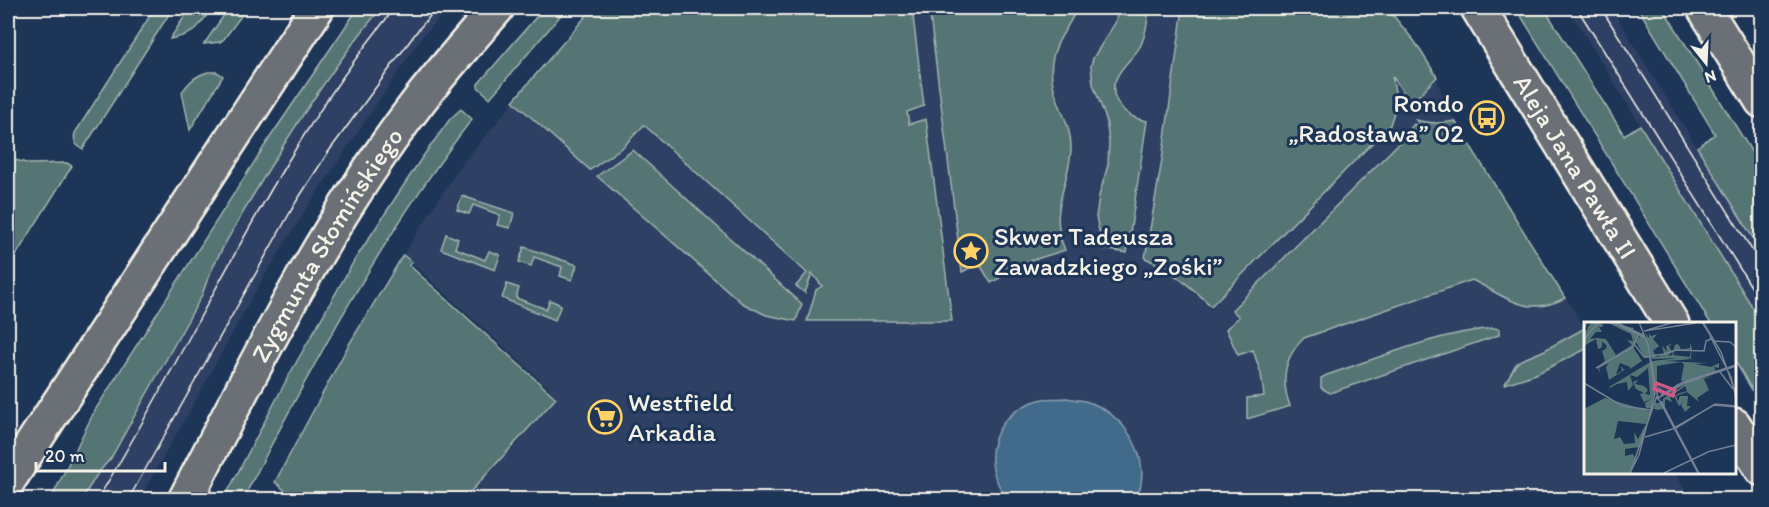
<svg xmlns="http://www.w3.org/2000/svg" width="1769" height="507" viewBox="0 0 1769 507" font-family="Itim,sans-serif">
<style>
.built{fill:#2d4164}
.green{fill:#547575;stroke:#a4b3ae;stroke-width:1.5}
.water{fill:#436a8b;stroke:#8aa0b0;stroke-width:1.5}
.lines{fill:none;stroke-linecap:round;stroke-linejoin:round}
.major-casing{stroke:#f4f1e8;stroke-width:38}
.major{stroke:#6b7074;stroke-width:33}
.tram{stroke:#f4f1e8;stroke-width:1.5}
.labels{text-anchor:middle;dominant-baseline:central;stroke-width:6;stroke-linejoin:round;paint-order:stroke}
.poi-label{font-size:26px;fill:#f4f1e8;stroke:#1d3557;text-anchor:start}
.street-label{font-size:26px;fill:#f4f1e8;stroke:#1d3557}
.inset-road{fill:none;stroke:#738091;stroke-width:1.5}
.view{fill:#d15985;fill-opacity:0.15;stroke:#d15985;stroke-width:3}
.inset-edge{fill:none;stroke:#f4f1e8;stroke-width:3}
</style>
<rect width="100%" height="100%" fill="#1d3557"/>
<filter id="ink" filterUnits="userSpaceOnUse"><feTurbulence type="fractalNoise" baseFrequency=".0167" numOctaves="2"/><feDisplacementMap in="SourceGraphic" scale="12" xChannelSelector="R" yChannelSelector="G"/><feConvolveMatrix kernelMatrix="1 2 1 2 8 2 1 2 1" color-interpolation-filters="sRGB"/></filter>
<g filter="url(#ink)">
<g class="built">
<path d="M381,8H449L422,37L307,208L256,290L191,409L139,499L82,500L98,473L111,458L132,422L202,295L209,273L274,159L305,110L352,43Z"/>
<path d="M593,8H1387L1415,42L1433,69L1446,105L1455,121L1586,330V472L1675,473L1691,499H464L556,397L548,390L549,388L403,255L460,166Z"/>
<path d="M1568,8H1611L1761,251V321Z"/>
</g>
<g class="green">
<path d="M155,8H173L83,149C76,146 73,141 75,133Z"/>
<path d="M190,8H212C197,29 196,34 170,39Z"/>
<path d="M229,8H247L224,39L220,42L204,44Z"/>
<path d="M358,8H381C332,67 291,131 252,197C234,229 213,260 202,295L111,458L98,473L82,499H51L95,410L269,139Z"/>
<path d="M544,8H567L490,98L478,87V84Z"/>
<path d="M593,8H912L924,106L907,112L909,124L926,119L952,321H807L816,290L822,286L812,273L805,293L796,286L807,273L644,125L624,146L590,170L513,101Z"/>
<path d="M929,8H1077C1070,26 1055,40 1052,62C1047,95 1073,119 1071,151C1068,188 1048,211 1065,250L1027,262L991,283L979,263L962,272Z"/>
<path d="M1119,8H1149C1148,21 1146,33 1141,45C1135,56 1124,64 1118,75C1105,97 1125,118 1147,121L1127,253L1103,249L1096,217L1099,196L1108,165L1109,142L1106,119L1093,84L1091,66L1093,58L1115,23Z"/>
<path d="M1183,8H1387L1415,42L1437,77L1411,103L1392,76L1397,103L1390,125L1211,306C1191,286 1171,270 1145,258L1162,160Z"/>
<path d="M1516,8H1544L1624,135L1640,125L1761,321V405L1735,361L1734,324H1711Z"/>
<path d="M1638,8H1663L1761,167V251L1697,147L1715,134Z"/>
<path d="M208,72H217L223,76L190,130L182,92C190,81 195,76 208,72Z"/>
<path d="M461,109L472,119C381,237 311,368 243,499H224L288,377L354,261L421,159L450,119Z"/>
<path d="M1416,120C1430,124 1441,124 1455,121L1565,298C1526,318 1507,297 1472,280L1304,338C1284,357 1280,379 1290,406L1247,419V398L1264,396L1261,374L1253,350L1238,355L1226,329L1239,317L1232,310L1404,138L1403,137L1414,124L1416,126L1419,124Z"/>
<path d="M633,150L802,304L796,321L766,315L742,303L597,176Z"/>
<path d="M8,158L30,164L67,163L72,166L8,268Z"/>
<path d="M462,196L514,213L510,228L497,225L500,215L473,205L469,214L457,210Z"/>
<path d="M446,234L458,239L455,248L485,260L489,251L500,255L495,270L441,249Z"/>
<path d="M524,247L577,265L572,280L560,276L562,267L534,257L531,266L519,262Z"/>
<path d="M403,255L412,262L409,265L556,398L464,499H295L275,482L348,346Z"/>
<path d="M507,284L519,288L516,298L546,309L550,300L561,305L555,320L502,298Z"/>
<path d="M1494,328L1499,329V335L1330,393L1321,388V378L1327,375C1381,357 1437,333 1494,328Z"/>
<path d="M1585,328L1586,349L1536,374L1505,384L1516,364L1521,360L1543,351Z"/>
</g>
<path class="water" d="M1066,398C1072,399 1079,400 1085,401C1125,412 1155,460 1136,499L1009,500C975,461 994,410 1043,399C1050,398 1059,399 1066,398Z"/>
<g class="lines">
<defs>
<g id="major">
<path id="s1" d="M1478,8L1672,324"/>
<path d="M1704,8L1762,101"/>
<path d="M1734,425L1762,469"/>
<path d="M8,481L317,8"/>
<path id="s2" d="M185,500C255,365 323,227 415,106C441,72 469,40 497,8"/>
</g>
</defs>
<use href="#major" class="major-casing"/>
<use href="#major" class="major"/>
<g class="tram">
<path d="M1577,8L1762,304"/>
<path d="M1601,8L1762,266"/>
<path d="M97,500C198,336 272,157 395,8"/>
<path d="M128,500L296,202L329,151L418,30L437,8"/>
</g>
</g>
</g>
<defs>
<symbol id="bus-ring" viewBox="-11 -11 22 22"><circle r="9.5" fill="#1d3557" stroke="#ffd166" stroke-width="1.5"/><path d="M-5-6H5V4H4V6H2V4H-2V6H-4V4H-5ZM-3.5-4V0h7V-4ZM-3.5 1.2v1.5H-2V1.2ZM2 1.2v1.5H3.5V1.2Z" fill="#ffd166"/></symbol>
<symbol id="sight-ring" viewBox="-11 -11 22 22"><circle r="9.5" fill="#1d3557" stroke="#ffd166" stroke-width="1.5"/><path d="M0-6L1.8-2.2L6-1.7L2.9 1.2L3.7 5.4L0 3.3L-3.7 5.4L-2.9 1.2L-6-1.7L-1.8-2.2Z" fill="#ffd166"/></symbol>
<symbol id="supermarket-ring" viewBox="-11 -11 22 22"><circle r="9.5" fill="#1d3557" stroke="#ffd166" stroke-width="1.5"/><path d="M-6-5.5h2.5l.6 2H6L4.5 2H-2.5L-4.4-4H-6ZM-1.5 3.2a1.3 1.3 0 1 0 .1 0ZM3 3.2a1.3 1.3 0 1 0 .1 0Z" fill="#ffd166"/></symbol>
</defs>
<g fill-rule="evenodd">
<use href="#bus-ring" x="1468" y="99" width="38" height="38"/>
<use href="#sight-ring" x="952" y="232" width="38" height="38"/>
<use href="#supermarket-ring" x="586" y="398" width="38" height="38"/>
</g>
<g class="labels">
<g class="poi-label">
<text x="1464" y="103" text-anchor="end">Rondo<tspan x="1464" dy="30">„Radosława” 02</tspan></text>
<text x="994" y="236">Skwer Tadeusza<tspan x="994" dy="30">Zawadzkiego „Zośki”</tspan></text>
<text x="628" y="402">Westfield<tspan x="628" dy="30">Arkadia</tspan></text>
</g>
<g class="street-label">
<text stroke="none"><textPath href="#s1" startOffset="186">Aleja Jana Pawła II</textPath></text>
<text stroke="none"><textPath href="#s2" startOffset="292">Zygmunta Słomińskiego</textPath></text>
</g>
</g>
<g transform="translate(1584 322)">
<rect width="152" height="152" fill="#1d3557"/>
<path d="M4,0L1,7L3,9L5,0L4,5L8,0H18V4L20,0H21L18,5H15L18,10H12L6,17L13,16L22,17L32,33L48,23L43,18L49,19L47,12L22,0L50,6L48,9L55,13L52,20L58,11L63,16L61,10L65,16V11L67,14L73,12L69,17L75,24L69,29L73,35L80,32L78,23L83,30L82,24L89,21L85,24L88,30L84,34L88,33L91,23L94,22L97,27L91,28L89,33L106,35L107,29H95V28L106,26V21L108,26L107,36H101L110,37L82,39L123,41L111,42L127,45L135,41V46L130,45L132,50L135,49L115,57L130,54L120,57L125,68L113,76L115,80L103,70L92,74L94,79L96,74H104L103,84H107L101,90L97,83L100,79L95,84L90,74L96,71L103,69L101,64L86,75L88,80L81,77V86L74,88L70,87L71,81H78L79,77L91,67L80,73L72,64L67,86H62L61,81L67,77L60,80L56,72L60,71L52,67L49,60L54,58L51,62L60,64L64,68L61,72L66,73L64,46L53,55L46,53L49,63L44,69L43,60L33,62L26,66L25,65L68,39L94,36L68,37L64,24L65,36H61L52,20L49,25L58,39L46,47V45L36,41L32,52L38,49L37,44L40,48L45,45L25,58L22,45L25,41L15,46L16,51L13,45L22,41L16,43L21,39L18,29L26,25L21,27L23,24L18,19V24L17,26L14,27L12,17L0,24V1ZM97,40L100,42L97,59L106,58L88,72L94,61L84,71L73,64V44ZM21,76L66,89L56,125L41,127V134L49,132L52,138L46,151H0V87ZM34,99L62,102L54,117L50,110L51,121L40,122L36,115L30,117Z" fill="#547575" fill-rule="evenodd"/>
<path class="inset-road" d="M28,0L62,16M31,0L59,13M55,0L64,23L74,76L114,151M118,0L128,16M119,0L137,30L152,72M63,8L91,0M60,9L112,1M126,14L147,55L152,76M0,17L15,0M129,19L146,20L152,25M51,23L60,35L80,32M80,32L92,28L120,29L122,19L127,17M12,46L49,25L55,12M136,50L149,67M0,61L38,84L68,88M77,73L99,60L152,43M72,77L101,61L152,44M77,79L115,151M90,106L130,83L152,85M61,115L92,106L131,82L152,84M123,130L152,123M46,151L55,133L71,72L64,23L55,0M46,151L73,74M80,151L124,130"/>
<path class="view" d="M72,61L91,68L89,74L70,67Z"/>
<rect width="152" height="152" class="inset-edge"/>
</g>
<rect width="1769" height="507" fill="none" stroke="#1d3557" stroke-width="30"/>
<rect x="15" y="15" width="1739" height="477" fill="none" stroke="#f4f1e8" stroke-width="2" filter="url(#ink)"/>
<g transform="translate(1706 63) rotate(162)" stroke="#1d3557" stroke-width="4.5" paint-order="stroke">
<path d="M0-4.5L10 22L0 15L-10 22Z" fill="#f4f1e8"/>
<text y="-9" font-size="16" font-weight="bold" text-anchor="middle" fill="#f4f1e8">N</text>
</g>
<path d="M36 462v9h129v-9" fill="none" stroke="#f4f1e8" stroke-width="3"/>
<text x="45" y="462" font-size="18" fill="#f4f1e8" stroke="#1d3557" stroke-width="4.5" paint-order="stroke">20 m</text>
</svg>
